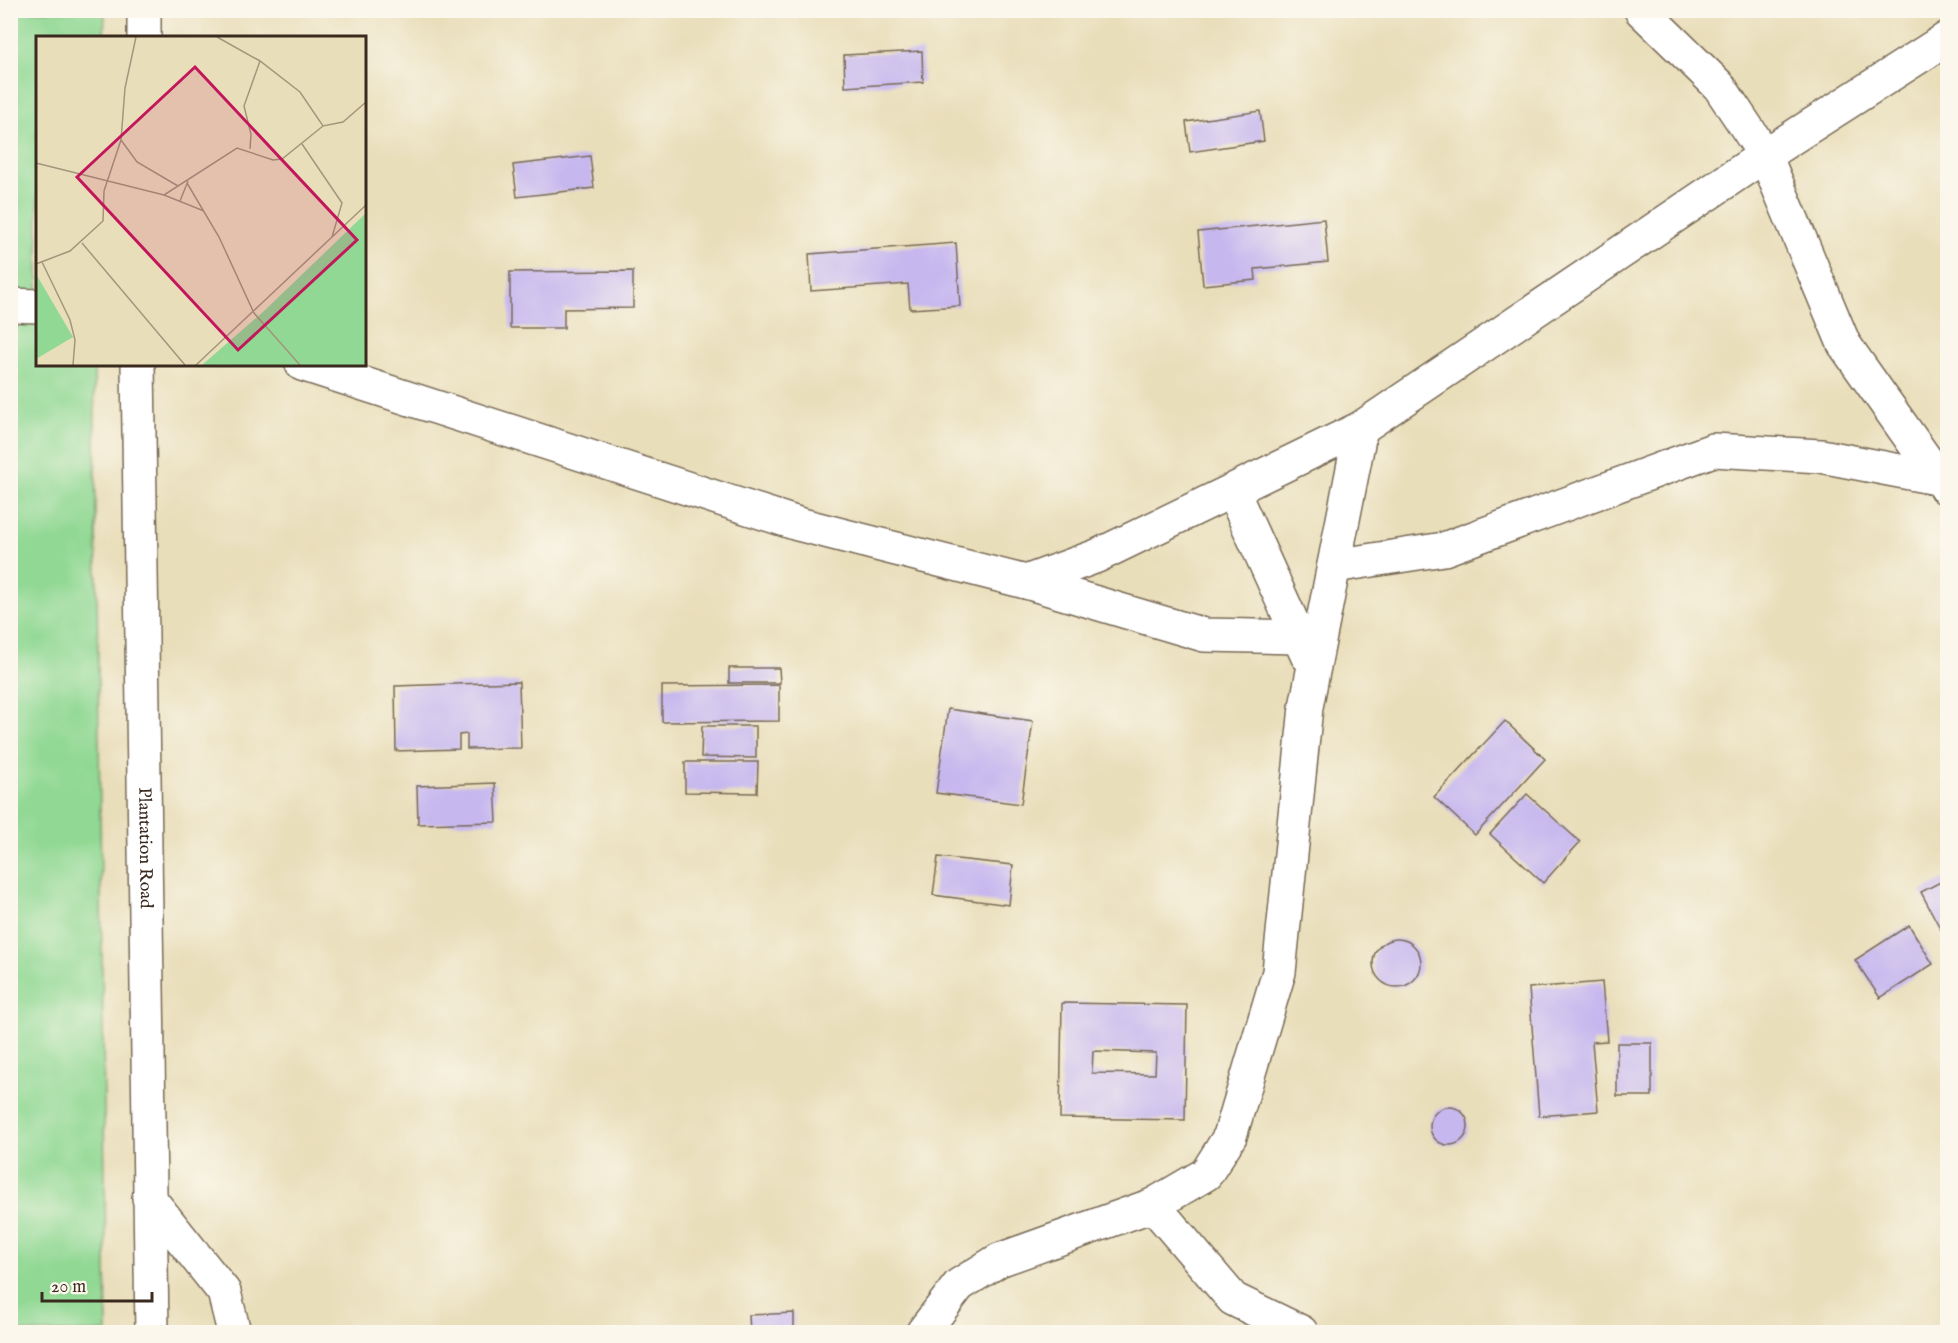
<svg xmlns="http://www.w3.org/2000/svg" width="1958" height="1343" viewBox="0 0 1958 1343" font-family="'IM FELL English',serif">
<style>
.green{fill:#90d893;stroke:#668158;stroke-width:1.5}
.building{fill:#c6b7ee;fill-rule:evenodd}
.lines{fill:none;stroke-linecap:round;stroke-linejoin:round}
.minor-casing{stroke:#786955;stroke-width:36}
.minor{stroke:#fff;stroke-width:33}
.labels{text-anchor:middle;dominant-baseline:central;stroke-width:6;stroke-linejoin:round;paint-order:stroke}
.street-label{font-size:18px;fill:#3b2a1e;stroke:#fbf7ec}
.inset-road{fill:none;stroke:#a3967c;stroke-width:1.5}
.view{fill:#c2185b;fill-opacity:0.15;stroke:#c2185b;stroke-width:3}
.inset-edge{fill:none;stroke:#3b2a1e;stroke-width:3}
</style>
<rect width="100%" height="100%" fill="#fbf7ec"/>
<filter id="ink" filterUnits="userSpaceOnUse"><feTurbulence type="fractalNoise" baseFrequency=".0167" numOctaves="2"/><feDisplacementMap in="SourceGraphic" scale="12" xChannelSelector="R" yChannelSelector="G"/><feConvolveMatrix kernelMatrix="1 2 1 2 8 2 1 2 1" color-interpolation-filters="sRGB"/></filter>
<filter id="wash" filterUnits="userSpaceOnUse"><feTurbulence type="fractalNoise" baseFrequency=".008" numOctaves="4" result="noise"/><feDisplacementMap in="SourceGraphic" scale="24" xChannelSelector="R" yChannelSelector="G"/><feGaussianBlur stdDeviation="1.35" result="paint"/><feColorMatrix in="noise" values="0 0 0 0 0 0 0 0 0 0 0 0 0 0 0 0 0 1.4 0 .05"/><feComposite in="paint" operator="in"/></filter>
<g filter="url(#wash)">
<rect width="100%" height="100%" fill="#e9deba"/>
<path class="green" d="M10,11H105L104,37L38,38V364L94,365L107,1332H11Z"/>
<g id="blocks">
<g class="building">
<path d="M922,51L923,82L845,87L844,55Z"/>
<path d="M1260,111L1264,141L1190,152L1186,122Z"/>
<path d="M590,156L594,188L517,197L513,165Z"/>
<path d="M1324,219L1328,262L1255,269L1256,280L1203,285L1198,232Z"/>
<path d="M956,243L960,306L910,309L908,284L811,291L809,254Z"/>
<path d="M633,271V308L564,309V328H510V272Z"/>
<path d="M729,668H779L780,683H729Z"/>
<path d="M519,682L521,748L467,749V734L459,735V749L396,751L395,686Z"/>
<path d="M779,685V721L662,722V686Z"/>
<path d="M948,709L1033,721L1021,804L936,793Z"/>
<path d="M1505,721L1545,759L1475,835L1434,797Z"/>
<path d="M702,726H756V758L701,757Z"/>
<path d="M685,762H758L757,793L685,792Z"/>
<path d="M495,783L497,822L418,824L417,786Z"/>
<path d="M1527,794L1580,842L1543,883L1490,834Z"/>
<path d="M938,857L1013,865L1009,905L933,895Z"/>
<path d="M1948,878V943L1921,892Z"/>
<path d="M1909,925L1933,964L1880,998L1855,960Z"/>
<circle cx="1397" cy="963" r="24"/>
<path d="M1602,982L1607,1041L1592,1042L1598,1111L1539,1116L1529,988Z"/>
<path d="M1062,1003L1187,1005L1185,1120L1060,1118ZM1093,1051L1156,1053L1155,1074L1092,1073Z"/>
<rect x="1617" y="1043" width="35" height="53"/>
<circle cx="1449" cy="1126" r="19"/>
<path d="M794,1313V1332H750L749,1315Z"/>
</g>
</g>
</g>
<g filter="url(#ink)">
<use href="#blocks" fill-opacity="0" stroke="#786955" stroke-width="1.5"/>
<g class="lines">
<defs>
<g id="minor">
<path d="M1641,10L1719,86L1765,155L1844,344L1945,487"/>
<path d="M144,38V10"/>
<path d="M10,305L38,306"/>
<path id="s1" d="M138,364L152,1332"/>
<path d="M302,364L798,524L1026,582L1204,635L1299,637"/>
<path d="M1233,492L1307,655"/>
<path d="M1334,566L1444,549L1713,450L1821,456L1936,478"/>
<path d="M1026,582L1097,556L1361,428L1765,155L1948,38"/>
<path d="M149,1198L224,1292L234,1332"/>
<path d="M1153,1205L1233,1299L1301,1332"/>
<path d="M923,1332L959,1285L999,1260L1153,1205L1206,1174L1230,1136L1279,972L1306,707L1361,428"/>
</g>
</defs>
<use href="#minor" class="minor-casing"/>
<use href="#minor" class="minor"/>
</g>
</g>
<g class="labels">
<g class="street-label">
<text stroke="none"><textPath href="#s1" startOffset="484">Plantation Road</textPath></text>
</g>
</g>
<g transform="translate(36 36)">
<rect width="330" height="330" fill="#e9deba"/>
<path d="M330,177V329H166L227,276ZM0,238L37,301L0,323Z" fill="#90d893"/>
<path class="inset-road" d="M181,1L224,25L264,56L287,90L307,86L330,66M85,104L101,126L142,150M266,108L306,167L296,201M214,113L215,98L208,70L224,25M0,127L128,159L168,175M151,147L183,201L218,277L264,329M128,159L201,112L237,124L246,123L287,90M144,165L152,145M46,207L149,329M6,226L34,284L39,304L37,329M0,228L34,215L67,185L68,155L85,104L89,52L100,1M160,329L330,169"/>
<path class="view" d="M159,31L321,204L202,314L41,141Z"/>
<rect width="330" height="330" class="inset-edge"/>
</g>
<rect width="1958" height="1343" fill="none" stroke="#fbf7ec" stroke-width="36"/>
<path d="M42 1292v9h110v-9" fill="none" stroke="#3b2a1e" stroke-width="3"/>
<text x="51" y="1292" font-size="18" fill="#3b2a1e" stroke="#fbf7ec" stroke-width="4.5" paint-order="stroke">20 m</text>
</svg>
